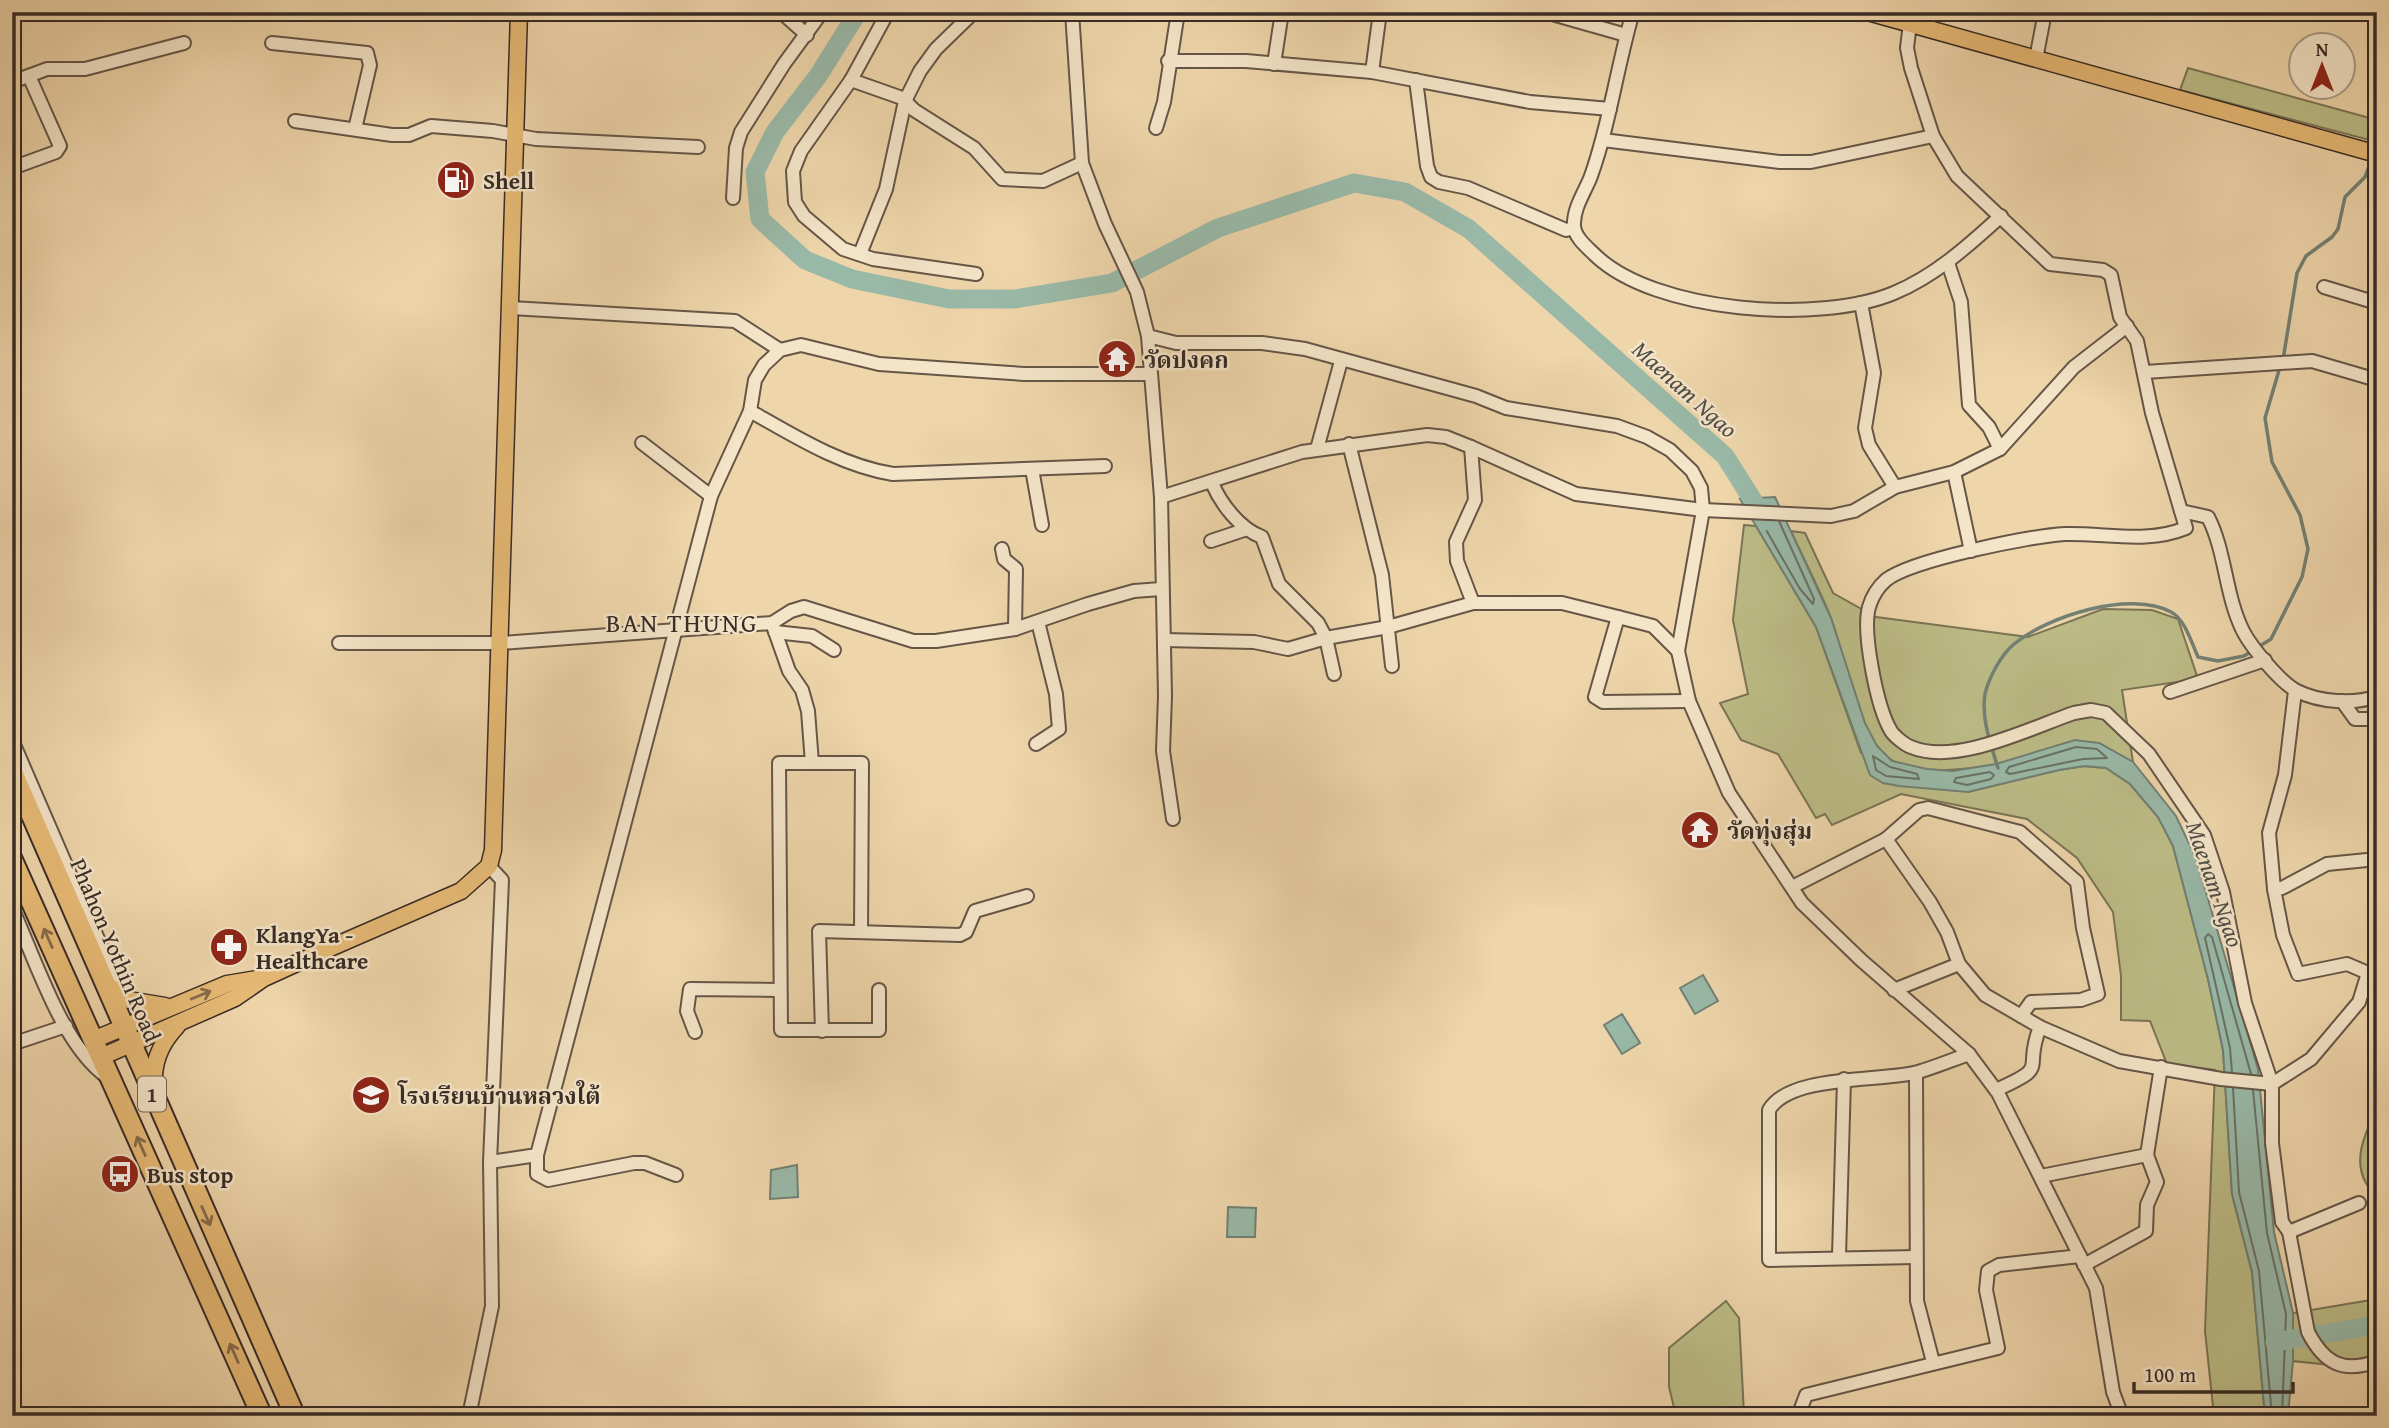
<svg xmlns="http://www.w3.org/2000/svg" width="2389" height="1428" viewBox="0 0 2389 1428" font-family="'Gentium Book Plus','Noto Serif Thai',serif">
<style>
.green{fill:#bcbc86;stroke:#7a7456;stroke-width:2}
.water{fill:#99b9a8;stroke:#728074;stroke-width:2}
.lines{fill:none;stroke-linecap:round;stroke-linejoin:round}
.shore{stroke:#687267;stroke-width:2}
.stream{stroke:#728074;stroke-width:3.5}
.river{stroke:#99b9a8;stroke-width:19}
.minor-casing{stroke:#655647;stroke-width:16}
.major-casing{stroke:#372b26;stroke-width:19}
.highway-casing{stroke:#372b26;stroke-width:23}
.minor{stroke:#f4e4c8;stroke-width:12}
.major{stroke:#e7ba75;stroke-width:16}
.highway{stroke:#e7ba75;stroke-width:19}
.oneway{stroke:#866b4a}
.labels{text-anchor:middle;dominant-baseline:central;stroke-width:5;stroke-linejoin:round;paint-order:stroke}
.shield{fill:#f4e4c8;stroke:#706257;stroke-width:2}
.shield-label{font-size:21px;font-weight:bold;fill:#372b26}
.poi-label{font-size:23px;font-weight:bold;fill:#372b26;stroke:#f4e4c8;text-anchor:start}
.street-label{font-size:23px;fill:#372b26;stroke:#f4e4c8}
.water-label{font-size:24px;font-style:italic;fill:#504e46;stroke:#f4e4c8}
.quarter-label{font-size:26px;letter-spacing:2px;fill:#372b26;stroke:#f4e4c8}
</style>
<rect width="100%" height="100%" fill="#eed5aa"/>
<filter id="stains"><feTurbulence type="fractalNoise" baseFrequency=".00286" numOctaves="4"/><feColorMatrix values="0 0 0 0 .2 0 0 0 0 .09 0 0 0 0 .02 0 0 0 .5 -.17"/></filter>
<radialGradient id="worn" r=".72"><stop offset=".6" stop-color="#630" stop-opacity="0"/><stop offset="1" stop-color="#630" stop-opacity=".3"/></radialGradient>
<g class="green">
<path d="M2188,68L2377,120V142L2180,90Z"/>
<path d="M1744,525L1756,526L1816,627L1861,753L1968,792L2059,770L2084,766L2106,768L2130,784L2158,817L2173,846L2208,979L2223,1050L2232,1194L2252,1272L2265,1416H2214L2205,1331L2215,1070L2167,1064L2150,1021L2121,1020V976L2113,912L2077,858L2027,819L1901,794L1832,825L1825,814L1816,818L1778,754L1741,740L1720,703L1748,694L1733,620Z"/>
<path d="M1791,531L1805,533L1833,593L1876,617L2028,637L2103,609L2152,610L2178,619L2198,679L2122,690L2133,762L2099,743C2051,752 1931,788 1890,759C1856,734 1846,657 1831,618C1819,588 1804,560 1791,531Z"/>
<path d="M2377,1109V1196C2348,1171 2362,1138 2377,1109Z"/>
<path d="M2377,1299V1366L2369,1369L2293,1361V1313Z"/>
<path d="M1726,1301L1739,1318L1744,1414L1800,1407L1818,1411L1813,1416H1676L1669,1387V1348Z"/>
</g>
<g class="water">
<path d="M1775,497L1831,618L1865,723L1877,746L1892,761L1927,769L1953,771L1996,764L2075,740L2099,743L2133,762L2176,816L2196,858L2258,1069L2274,1232L2293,1313V1361L2288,1416H2265L2252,1272L2232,1194L2223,1050L2208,979L2173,846L2158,817L2130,784L2106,768L2084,766L2059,770L1968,792L1899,786L1883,783L1870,775L1816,627L1740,499Z"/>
<path d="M1703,975L1718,1001L1695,1014L1680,988Z"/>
<path d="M1622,1014L1640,1043L1622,1054L1604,1025Z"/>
<path d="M797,1165L798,1197L770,1199L771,1170Z"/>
<path d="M1228,1207L1256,1208L1255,1237H1227Z"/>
</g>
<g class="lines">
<g class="shore">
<path d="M1761,521L1800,589L1813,604L1814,599L1779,521"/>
<path d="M2076,747L2097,749L2107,758L2083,759L2010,774L2006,772L2009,767Z"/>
<path d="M1873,756L1890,767L1917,774L1919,779L1886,776L1876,770Z"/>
<path d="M1990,772L1994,775L1991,779L1967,785L1954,782L1956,778Z"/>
<path d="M2232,1072L2230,1048L2205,938L2208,934L2212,937L2251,1074"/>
<path d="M2233,1088L2239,1192L2259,1271L2272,1416"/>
<path d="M2253,1090L2267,1233L2286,1314L2282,1416"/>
</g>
<g class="stream">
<path d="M2283,360L2297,273L2306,256L2332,237L2338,229L2345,197L2365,177L2373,157"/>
<path d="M1998,768C1991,745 1981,719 1985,694C1989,677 2001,655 2014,644C2048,616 2130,590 2171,612C2185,619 2192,644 2198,657L2218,661L2244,656L2271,639L2302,577L2308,549L2300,515L2272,462L2265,418L2280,367"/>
</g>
<g class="river">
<path d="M858,12L818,76L775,132L755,172L760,219L805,260L852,279L949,299H1015L1112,283L1218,228L1354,183L1405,192L1469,229L1725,456L1766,521"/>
<path d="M2275,1342L2377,1325"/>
</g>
<defs>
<g id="minor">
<path d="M781,12L807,35"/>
<path d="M888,12L851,80L801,151L793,171L795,202L804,216L843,249L873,259L976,274"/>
<path d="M1072,12L1082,163L1105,224L1137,292L1148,336L1161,497L1165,696L1163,751L1173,819"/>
<path d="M1545,12L1626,35"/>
<path d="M1633,12C1617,66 1610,123 1591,176C1585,192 1573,208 1574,226C1575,238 1587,247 1595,255C1655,313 1820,324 1894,293C1935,276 1968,246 2001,216"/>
<path d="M1910,23L1907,48L1911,68L1933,136L1957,176L2050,264L2103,270L2111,275L2120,317L2137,341L2152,413L2186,528C2147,544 2107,533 2065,534C2031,536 1911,560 1886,580C1878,587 1872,597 1869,607C1862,632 1877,708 1891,731C1894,736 1905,745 1911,747C1956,766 2030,728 2074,713L2091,710L2106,713L2149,754L2204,835L2223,892L2245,1003L2272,1084V1143L2282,1222L2289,1232L2308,1332C2324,1363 2343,1374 2377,1361"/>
<path d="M272,43L367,53L370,65L355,129"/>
<path d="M2036,59L2045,12"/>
<path d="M1168,61H1246L1372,72L1530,102L1610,109"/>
<path d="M1274,64L1282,12"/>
<path d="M1372,72L1380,12"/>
<path d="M851,80L902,98L914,110L974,148L1002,179L1043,181L1082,163"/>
<path d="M1416,80L1427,166L1431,177L1439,182L1468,188L1566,230L1574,228"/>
<path d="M12,82L47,69H85L184,43"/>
<path d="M295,121L392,135H409L431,126L493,131L536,139L698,147"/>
<path d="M1156,128L1164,102L1178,12"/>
<path d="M1603,140L1780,162H1811L1933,136"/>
<path d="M12,168L56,152L60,146L29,76"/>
<path d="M733,198L736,148L741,132L784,64L822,12"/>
<path d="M860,254L886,189L905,101L920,71L936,49L974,12"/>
<path d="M1948,263L1961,302L1969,405L1989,427L2000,449"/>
<path d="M2324,287L2377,303"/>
<path d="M1861,303L1874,373L1865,428L1869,445L1895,487"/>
<path d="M511,308L735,321L780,350"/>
<path d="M1148,336L1176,343H1262L1305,349L1476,396L1506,408L1617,426L1647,437L1670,450L1692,471L1701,488L1703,510L1678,651L1689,701L1729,793L1802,903L1861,960L1969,1054L1998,1093L2096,1288L2113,1392L2122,1416"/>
<path d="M2145,372L2312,361L2377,380"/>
<path d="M750,411C794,436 842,466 893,474L1105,466"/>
<path d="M642,443L711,496"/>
<path d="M1349,444L1382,575L1392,666"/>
<path d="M1471,447L1475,500L1456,542L1457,561L1473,603"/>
<path d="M1317,449L1341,361"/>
<path d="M1032,469L1042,525"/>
<path d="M1954,472L1971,551"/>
<path d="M1212,483C1221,504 1240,529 1262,537L1279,584L1318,623L1326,638L1334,674"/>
<path d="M1161,497L1302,452L1427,435L1446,437L1471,447L1576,494L1703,510L1831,516L1854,511L1895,487L1954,472L2000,449L2074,367L2127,326"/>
<path d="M2181,511L2208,517C2226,552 2225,595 2243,631C2251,647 2281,683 2297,691C2319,702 2354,705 2377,696"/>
<path d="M1211,541L1247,529"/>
<path d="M1002,549L1004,559L1016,569L1015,629"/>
<path d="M1618,617L1653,626L1678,651"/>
<path d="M772,623L789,671L802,690L808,711L812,763"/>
<path d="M775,632L812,636L834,650"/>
<path d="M1164,640L1254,642L1288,649L1326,638L1388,627L1473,603H1562L1618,617L1595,697L1603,702L1689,701"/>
<path d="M339,643H500L772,623L791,611L804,607L913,641H936L1015,629L1088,604L1134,591L1161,589"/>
<path d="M2295,691L2285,775L2269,833L2274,889L2283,935L2298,974L2347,964L2368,973"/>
<path d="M2170,692L2265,660"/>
<path d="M2342,701L2355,719H2371L2377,725"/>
<path d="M12,740L123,997"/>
<path d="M1036,744L1059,729L1056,694L1038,622"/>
<path d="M1886,839L1919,810L1928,808L2020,832L2077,882L2083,928L2098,994L2081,1000L2031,1002L2021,1016"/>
<path d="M1792,887L1886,839L1930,902L1947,932L1959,964L1985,995L2040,1027L2119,1061L2221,1079L2272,1084L2311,1059L2359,1002L2368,973L2377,968"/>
<path d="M2274,889L2282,888L2327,864L2377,859"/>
<path d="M12,908C36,960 61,1044 107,1077"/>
<path d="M861,932L862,763H779L781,1030H879V990"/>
<path d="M1894,990L1959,964"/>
<path d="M822,1031L819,931L960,935L966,932L975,911L1027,896"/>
<path d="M695,1032L687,1011L690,989L780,990"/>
<path d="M12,1044L66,1026"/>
<path d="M1916,1073L1917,1301L1933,1362"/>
<path d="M1996,1090C2052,1065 2022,1072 2040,1027"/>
<path d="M537,1155V1174L548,1180L634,1163H645L676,1175"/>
<path d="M2147,1155L2161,1067"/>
<path d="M490,1162L537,1155L711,496L750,411L755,380L764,365L780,350L801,345L879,364L1024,374H1150"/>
<path d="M2041,1176L2147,1155L2157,1182L2147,1205L2146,1231L2084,1265"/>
<path d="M2289,1232L2359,1203"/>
<path d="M1839,1256L1844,1079"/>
<path d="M1916,1257L1769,1260V1110C1790,1074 1882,1082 1918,1072C1935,1067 1952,1060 1969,1054"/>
<path d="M1800,1411L1806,1395L1998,1348L1986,1290L1988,1271L1999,1265L2080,1256"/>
<path d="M469,1416L492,1306L490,1162L502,880L489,866"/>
</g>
<g id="major">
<path d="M1868,12L2377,154"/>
<path d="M106,984L129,1000L165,1006"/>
<path d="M93,1040L227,984L257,979"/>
<path d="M101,1057L235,998L264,978L330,948L461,891L489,866L493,850L519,12"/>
<path d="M154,1091C152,1064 159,1045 177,1026"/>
</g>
<g id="highway">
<path d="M12,771L295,1416"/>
<path d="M12,859L262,1416"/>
</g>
</defs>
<use href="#minor" class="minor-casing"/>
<use href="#major" class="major-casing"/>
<use href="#highway" class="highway-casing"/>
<use href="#minor" class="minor"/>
<use href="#major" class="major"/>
<use href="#highway" class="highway"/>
</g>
<defs><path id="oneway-shaft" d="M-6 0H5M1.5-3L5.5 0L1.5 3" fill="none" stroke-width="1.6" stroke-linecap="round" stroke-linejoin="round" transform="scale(1.75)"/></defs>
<g class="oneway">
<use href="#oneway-shaft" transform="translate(48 938) rotate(-114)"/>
<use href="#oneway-shaft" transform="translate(201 995) rotate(-22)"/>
<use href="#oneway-shaft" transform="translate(141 1146) rotate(-114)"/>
<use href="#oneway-shaft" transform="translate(206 1216) rotate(66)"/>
<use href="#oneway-shaft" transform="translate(234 1353) rotate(-114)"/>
</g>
<defs>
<symbol id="fuel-disc" viewBox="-11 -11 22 22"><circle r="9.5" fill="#8f2418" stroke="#f4e4c8"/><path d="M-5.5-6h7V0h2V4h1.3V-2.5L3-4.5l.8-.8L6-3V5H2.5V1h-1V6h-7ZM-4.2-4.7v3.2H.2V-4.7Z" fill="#fff"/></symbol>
<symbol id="temple-disc" viewBox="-11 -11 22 22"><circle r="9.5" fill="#8f2418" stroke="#f4e4c8"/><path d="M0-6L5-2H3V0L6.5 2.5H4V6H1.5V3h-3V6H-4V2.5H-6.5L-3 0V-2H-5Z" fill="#fff"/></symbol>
<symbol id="pharmacy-disc" viewBox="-11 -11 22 22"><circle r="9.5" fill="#8f2418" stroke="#f4e4c8"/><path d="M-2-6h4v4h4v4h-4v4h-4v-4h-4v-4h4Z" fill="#fff"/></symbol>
<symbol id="school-disc" viewBox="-11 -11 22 22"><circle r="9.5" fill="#8f2418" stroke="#f4e4c8"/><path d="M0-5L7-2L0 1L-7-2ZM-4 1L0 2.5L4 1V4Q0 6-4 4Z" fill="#fff"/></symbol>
<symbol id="bus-disc" viewBox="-11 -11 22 22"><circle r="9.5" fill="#8f2418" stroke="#f4e4c8"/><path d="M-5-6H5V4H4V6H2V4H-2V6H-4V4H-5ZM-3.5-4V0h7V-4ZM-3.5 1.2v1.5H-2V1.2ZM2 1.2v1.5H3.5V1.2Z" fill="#fff"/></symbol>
</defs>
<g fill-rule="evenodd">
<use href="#fuel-disc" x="434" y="158" width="44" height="44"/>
<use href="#temple-disc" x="1095" y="337" width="44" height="44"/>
<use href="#temple-disc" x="1678" y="808" width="44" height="44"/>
<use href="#pharmacy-disc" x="207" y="925" width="44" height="44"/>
<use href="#school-disc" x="349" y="1073" width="44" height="44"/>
<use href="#bus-disc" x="98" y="1152" width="44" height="44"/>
</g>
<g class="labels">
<rect class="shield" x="138" y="1076.5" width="28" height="35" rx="5"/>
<g class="shield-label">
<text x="152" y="1094">1</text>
</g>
<g class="poi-label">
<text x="483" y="180">Shell</text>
<text x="1144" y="359">วัดปงคก</text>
<text x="1727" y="830">วัดทุ่งสุ่ม</text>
<text x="256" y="934">KlangYa -<tspan x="256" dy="26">Healthcare</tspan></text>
<text x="398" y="1095">โรงเรียนบ้านหลวงใต้</text>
<text x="147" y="1174">Bus stop</text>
</g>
<g class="street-label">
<text transform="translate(116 950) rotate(67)">Phahon Yothin Road</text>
</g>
<g class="water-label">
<text transform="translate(1685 389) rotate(42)">Maenam Ngao</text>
<text transform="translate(2215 884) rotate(71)">Maenam Ngao</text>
</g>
<g class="quarter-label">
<text x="682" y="622">BAN THUNG</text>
</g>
</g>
<rect width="2389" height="1428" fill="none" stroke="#eed5aa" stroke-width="42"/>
<rect x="14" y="14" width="2361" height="1400" fill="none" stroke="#372b26" stroke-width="3.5"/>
<rect x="21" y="21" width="2347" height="1386" fill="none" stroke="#372b26" stroke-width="2"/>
<g transform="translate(2322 66)"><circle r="33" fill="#f4e4c8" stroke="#a89a87" stroke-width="2"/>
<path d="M0-5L12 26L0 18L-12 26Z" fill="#8f2418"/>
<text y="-10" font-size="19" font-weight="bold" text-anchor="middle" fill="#372b26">N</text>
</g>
<path d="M2134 1382v10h159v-10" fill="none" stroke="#372b26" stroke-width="3.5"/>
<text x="2144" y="1382" font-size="21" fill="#372b26" stroke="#f4e4c8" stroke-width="5" paint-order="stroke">100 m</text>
<rect width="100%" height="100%" filter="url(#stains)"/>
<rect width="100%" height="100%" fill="url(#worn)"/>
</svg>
